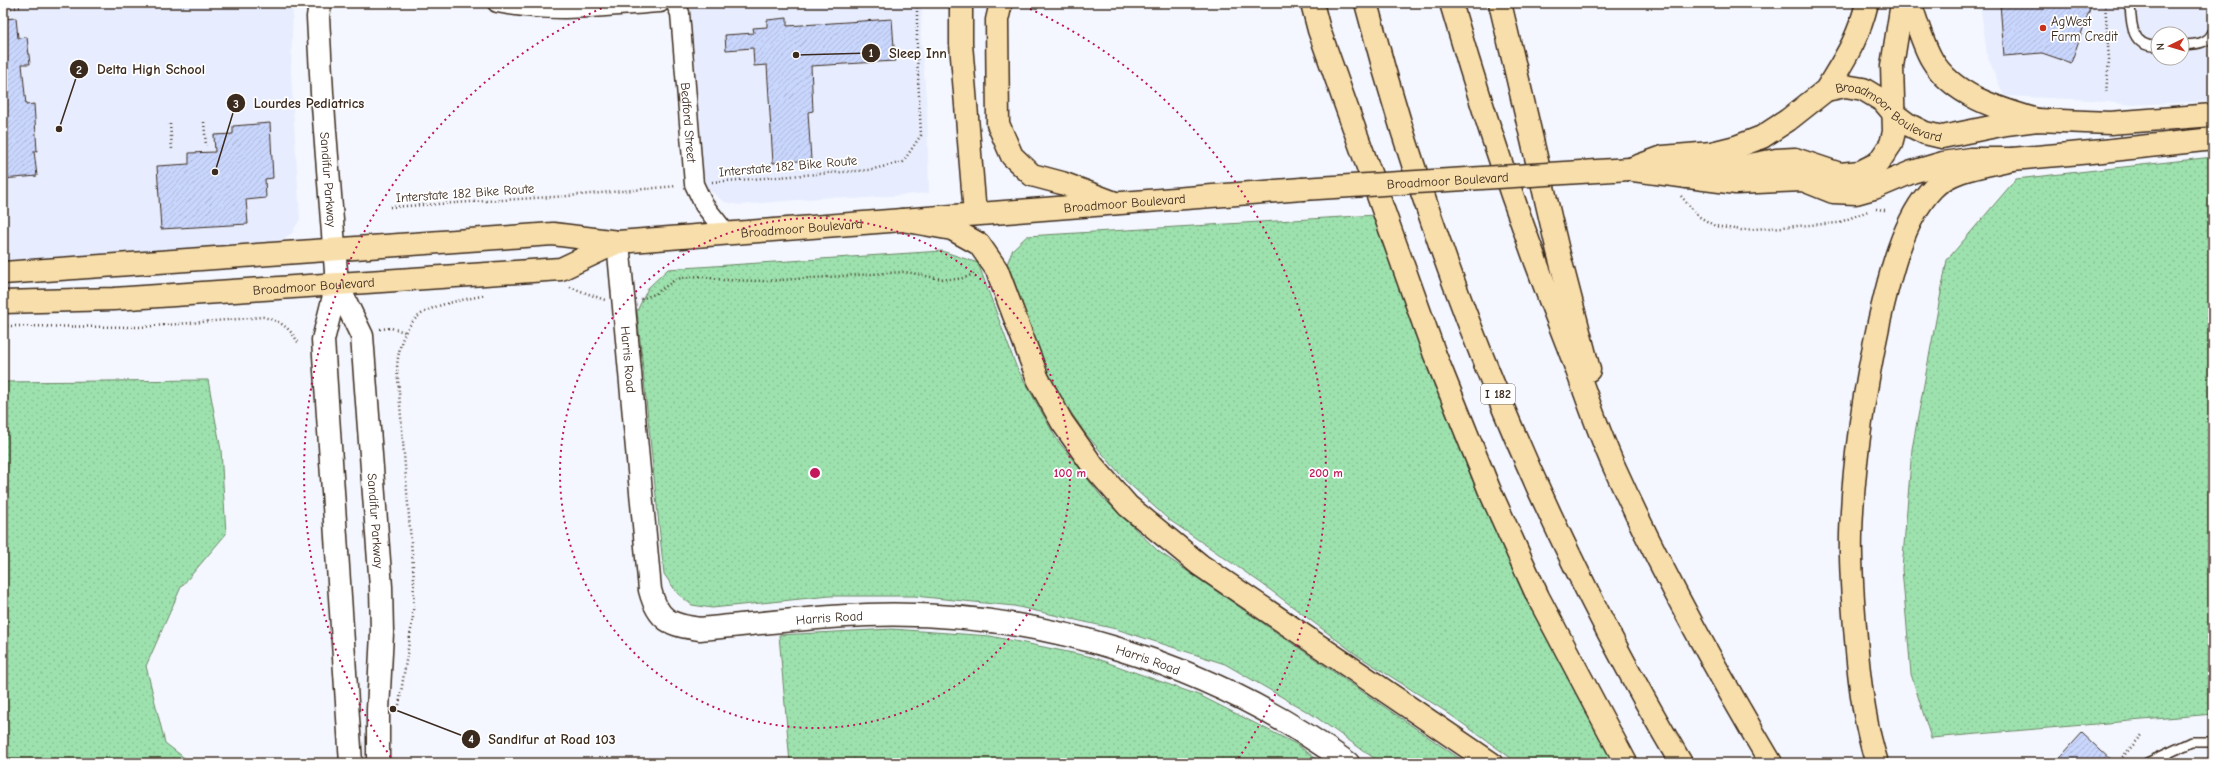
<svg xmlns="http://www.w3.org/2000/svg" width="2216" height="766" viewBox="0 0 2216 766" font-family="'Comic Neue',sans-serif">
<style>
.built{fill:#e7edfe;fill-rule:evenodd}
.grass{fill:url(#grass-dots);stroke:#6c8666}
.building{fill:url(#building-hatch);stroke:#3b2a1e}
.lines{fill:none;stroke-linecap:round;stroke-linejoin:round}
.lane-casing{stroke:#3b2a1e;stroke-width:12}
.street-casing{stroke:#3b2a1e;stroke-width:21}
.secondary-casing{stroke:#3b2a1e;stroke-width:25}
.primary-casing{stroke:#3b2a1e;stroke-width:25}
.highway-casing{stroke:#3b2a1e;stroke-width:25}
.path{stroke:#3b2a1e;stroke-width:2.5;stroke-dasharray:1 3;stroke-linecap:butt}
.lane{stroke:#fff;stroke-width:9}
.street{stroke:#fff;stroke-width:18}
.secondary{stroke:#fff;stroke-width:22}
.primary{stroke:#f8deab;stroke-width:22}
.highway{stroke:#f8deab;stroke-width:22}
.primary-bridge-casing{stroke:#3b2a1e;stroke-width:25;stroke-linecap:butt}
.primary-bridge{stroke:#f8deab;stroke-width:22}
.ring{fill:none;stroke:#c2185b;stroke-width:2;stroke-dasharray:2 4}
.poi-dot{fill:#c8321e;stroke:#fff;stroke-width:1.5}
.labels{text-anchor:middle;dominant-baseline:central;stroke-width:3.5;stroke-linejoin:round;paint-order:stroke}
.shield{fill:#fff;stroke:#766a62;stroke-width:1}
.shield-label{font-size:12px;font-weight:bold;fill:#3b2a1e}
.poi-label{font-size:13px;fill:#3b2a1e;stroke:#fff;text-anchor:start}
.street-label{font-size:13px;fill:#3b2a1e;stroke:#fff}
.centre{fill:#c2185b;stroke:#fff;stroke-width:2}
.ring-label{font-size:12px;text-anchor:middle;font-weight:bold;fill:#c2185b;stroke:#fff;stroke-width:3.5;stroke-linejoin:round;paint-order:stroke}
.leader{fill:none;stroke:#3b2a1e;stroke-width:1.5}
.callout-dot{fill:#3b2a1e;stroke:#fff;stroke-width:1.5}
.mark-label{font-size:12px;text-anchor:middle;font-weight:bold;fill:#fff}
.callout-label{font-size:14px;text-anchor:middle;font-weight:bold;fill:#3b2a1e;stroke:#fff;stroke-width:3.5;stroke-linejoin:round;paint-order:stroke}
</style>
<defs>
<pattern id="grass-dots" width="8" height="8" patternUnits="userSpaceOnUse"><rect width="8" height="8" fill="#9de2ae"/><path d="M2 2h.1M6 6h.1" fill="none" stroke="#88c295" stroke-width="1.8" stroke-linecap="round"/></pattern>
<pattern id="building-hatch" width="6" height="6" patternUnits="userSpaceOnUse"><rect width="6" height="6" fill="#c9d6fd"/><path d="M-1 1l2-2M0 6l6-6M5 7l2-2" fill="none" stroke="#aeb8d8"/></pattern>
</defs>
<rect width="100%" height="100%" fill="#f4f7ff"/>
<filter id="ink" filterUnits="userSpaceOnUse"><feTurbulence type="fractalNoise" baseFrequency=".025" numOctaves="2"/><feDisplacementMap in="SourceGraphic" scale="8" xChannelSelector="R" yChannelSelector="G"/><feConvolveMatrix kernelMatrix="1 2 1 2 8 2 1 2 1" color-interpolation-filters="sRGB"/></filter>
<g filter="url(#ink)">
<g class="built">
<path d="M3,3H54L55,5L83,3H293L291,72L300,219L292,233L281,240L123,254L3,260Z"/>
<path d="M690,3H922L921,35L927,110L929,193L853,199L833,197L739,205L724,202L709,190L702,173Z"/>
<path d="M1980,3H2213V101L2132,105L2091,100L2004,96L1987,55ZM2158,34H2182V58H2158Z"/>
</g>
<g class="grass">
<path d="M2213,157V714L1931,738L1911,674L1902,569L1912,449L1947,260L2016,179Z"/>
<path d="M1376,215L1622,763H1518L1445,711L1357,655L1261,583L1168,519L1125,480L1085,433L1053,386L1027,326L1007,264L1013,249L1027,236Z"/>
<path d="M942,251L978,263L1016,366L1056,438L1101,496L1158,551L1466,763H1381L1313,715L1225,664L1116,629L1014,606L914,596H830L712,608L692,605L678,594L664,574L637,311L648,288L668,269Z"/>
<path d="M208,380L221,450L226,534L181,587L146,666L165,743L191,763H3V382Z"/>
<path d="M892,629L990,636L1092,657L1201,696L1296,744L1322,763H790L779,635Z"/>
</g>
<g class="building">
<path d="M2000,3H2092L2071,63L2042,53L2004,56Z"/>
<path d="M16,18L18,38L27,37L30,64H22L26,105L34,104L37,151H34L37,176L3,179V19Z"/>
<path d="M787,18V26L892,19L895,61L811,66L813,111L808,112L811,160L773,163L767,65L754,66L753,48L726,50L725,35L754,33L753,28L767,27V20Z"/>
<path d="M270,123L273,178L265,179L266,198L246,200L248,224L161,229L157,166L189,164V153L215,152L214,135L233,134V126Z"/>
<path d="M2082,733L2114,763H2055Z"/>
</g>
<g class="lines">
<defs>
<g id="lane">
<path d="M2130,3C2131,23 2131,48 2158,46"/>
<path d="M2182,45C2194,44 2207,45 2213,32"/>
<path d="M2147,763L2192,742H2213"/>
</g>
<g id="street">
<path d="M497,3C554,14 603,7 660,3"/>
<path id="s1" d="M675,3L680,13L694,184L704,205L726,233"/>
</g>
<g id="secondary">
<path id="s2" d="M320,3L318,17L322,93L337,284L323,340L351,763"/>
<path id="s3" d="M618,242L650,590C658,621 670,625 700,629C755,624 811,617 867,615C1036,609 1211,663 1348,763"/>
<path id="s4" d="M337,284L362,336L381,587L382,633L378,710V763"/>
</g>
<g id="primary">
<path id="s5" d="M1630,169L1663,157L1712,153L1736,147L1762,137L1788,120L1826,90L1845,86L1863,89L1883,101L1894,114L1909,125L1925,133L1942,137L2006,124L2037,120L2110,123L2213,115"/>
<path d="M1633,170L1736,183L1803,180L1833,192L1856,193L1874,188L1912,172L1943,163L1970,159H2012L2103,151L2213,139"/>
<path id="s6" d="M3,273L553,234L618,242L1302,189"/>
<path id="s7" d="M3,302L114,299L561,269L618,242"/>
</g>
<g id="highway">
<path d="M961,3V44L975,214"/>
<path d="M1001,3L997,20L998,124L1012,156L1032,175L1062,183L1115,203"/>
<path d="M1312,3L1319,30L1435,355L1489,489L1538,597L1626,763"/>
<path d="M1366,3C1434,265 1543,530 1681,763"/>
<path d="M1451,3C1485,120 1524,235 1569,349C1585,390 1598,433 1617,473C1662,573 1715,669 1771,763"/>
<path d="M1500,3L1558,251L1589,370"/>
<path d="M1910,3C1917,22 1922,43 1932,60C1953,96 2000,109 2037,120"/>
<path d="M1826,90C1845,58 1858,40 1867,3"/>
<path d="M1686,177L1776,160L1795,159L1840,174L1860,172L1878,163L1891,144L1894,132L1892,66L1902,3"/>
<path d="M902,220L952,229L979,244L997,270L1038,379L1062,422L1093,466L1128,506L1200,565L1491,763"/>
<path d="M1877,763C1864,724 1859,680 1856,639C1853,604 1850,569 1851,534C1853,462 1864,392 1879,322C1889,279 1902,220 1933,188C1953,168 1986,166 2012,159"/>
</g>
</defs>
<use href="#lane" class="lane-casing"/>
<use href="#street" class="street-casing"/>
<use href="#secondary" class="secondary-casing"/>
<use href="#primary" class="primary-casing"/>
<use href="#highway" class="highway-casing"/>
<g class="path">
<path d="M2105,3L2109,59L2106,93"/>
<path d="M3,9L21,7"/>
<path d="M204,122L206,146"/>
<path d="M170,124L172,149"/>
<path d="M712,182L869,170L903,162L921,135L917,55V3"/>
<path d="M1681,196L1698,216L1715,226L1741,230L1838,223L1868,211"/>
<path d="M390,207L568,196L677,186"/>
<path d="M1876,209L1885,210"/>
<path d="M570,287L605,300"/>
<path d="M641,299L655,294L676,279L698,276L723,280L766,281L903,272C929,274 951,287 975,273"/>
<path d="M3,326L141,327L263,317C281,321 290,328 299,344"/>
<path d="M380,329L391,328L405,332"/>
<path d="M399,705L413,617L414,579L397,367C402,306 435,306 486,295"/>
<path d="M2117,763L2143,734"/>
<path d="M2197,763L2213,756"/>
</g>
<use href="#lane" class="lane"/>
<use href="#street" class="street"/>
<use href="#secondary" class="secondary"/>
<use href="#primary" class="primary"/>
<use href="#highway" class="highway"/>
<defs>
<g id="primary-bridge">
<path id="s8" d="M1302,189L1630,169"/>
</g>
</defs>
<use href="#primary-bridge" class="primary-bridge-casing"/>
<use href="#primary-bridge" class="primary-bridge"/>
</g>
</g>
<g class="ring">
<circle cx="815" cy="473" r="255"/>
<path d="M394 762A511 511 0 0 1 611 4M1019 4A511 511 0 0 1 1236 762"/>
</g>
<circle class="poi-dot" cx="2043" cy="28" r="4"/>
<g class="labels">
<rect class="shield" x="1481" y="384" width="34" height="20" rx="3"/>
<g class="shield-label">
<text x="1498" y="394">I 182</text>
</g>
<g class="poi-label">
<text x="2051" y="21">AgWest<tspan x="2051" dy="15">Farm Credit</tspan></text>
</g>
<g class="street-label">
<text stroke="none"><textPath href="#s5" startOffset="287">Broadmoor Boulevard</textPath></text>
<text stroke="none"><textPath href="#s1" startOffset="121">Bedford Street</textPath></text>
<text transform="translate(788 166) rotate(-5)">Interstate 182 Bike Route</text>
<text stroke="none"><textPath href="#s2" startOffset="177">Sandifur Parkway</textPath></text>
<text stroke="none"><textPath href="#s8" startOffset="146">Broadmoor Boulevard</textPath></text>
<text transform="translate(465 193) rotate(-4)">Interstate 182 Bike Route</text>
<text stroke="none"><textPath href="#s6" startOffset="1125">Broadmoor Boulevard</textPath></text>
<text stroke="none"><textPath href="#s6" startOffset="801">Broadmoor Boulevard</textPath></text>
<text stroke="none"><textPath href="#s7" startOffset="311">Broadmoor Boulevard</textPath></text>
<text stroke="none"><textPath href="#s3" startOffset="118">Harris Road</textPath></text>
<text stroke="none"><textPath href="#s4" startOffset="243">Sandifur Parkway</textPath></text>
<text stroke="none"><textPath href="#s3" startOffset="549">Harris Road</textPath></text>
<text stroke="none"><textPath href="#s3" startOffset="873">Harris Road</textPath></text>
</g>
</g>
<circle cx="815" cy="473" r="6" class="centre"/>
<g class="ring-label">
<text x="1070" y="477">100 m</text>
<text x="1326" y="477">200 m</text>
</g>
<path class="leader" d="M796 55L871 53M59 129L79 69M215 172L236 103M393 709L471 739"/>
<g class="callout-dot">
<circle cx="796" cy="55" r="4"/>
<circle cx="59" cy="129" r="4"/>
<circle cx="215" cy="172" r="4"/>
<circle cx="393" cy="709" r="4"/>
<circle cx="871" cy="53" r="10"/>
<circle cx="79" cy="69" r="10"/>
<circle cx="236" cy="103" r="10"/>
<circle cx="471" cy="739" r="10"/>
</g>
<g class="mark-label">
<text x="871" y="57">1</text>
<text x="79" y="74">2</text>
<text x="236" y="108">3</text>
<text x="471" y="743">4</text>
</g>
<g class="callout-label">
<text x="918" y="58">Sleep Inn</text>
<text x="151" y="74">Delta High School</text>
<text x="309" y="108">Lourdes Pediatrics</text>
<text x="552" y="744">Sandifur at Road 103</text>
</g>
<rect width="2216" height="766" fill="none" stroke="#fff" stroke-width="16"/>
<rect x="8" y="8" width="2200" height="750" fill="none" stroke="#3b2a1e" stroke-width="1.5" filter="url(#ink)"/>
<g transform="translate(2170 46) rotate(265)"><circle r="19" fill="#ffffff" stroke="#b1aaa5"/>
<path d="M0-3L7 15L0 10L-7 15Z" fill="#c8321e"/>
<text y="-6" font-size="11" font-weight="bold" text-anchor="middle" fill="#3b2a1e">N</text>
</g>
</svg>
